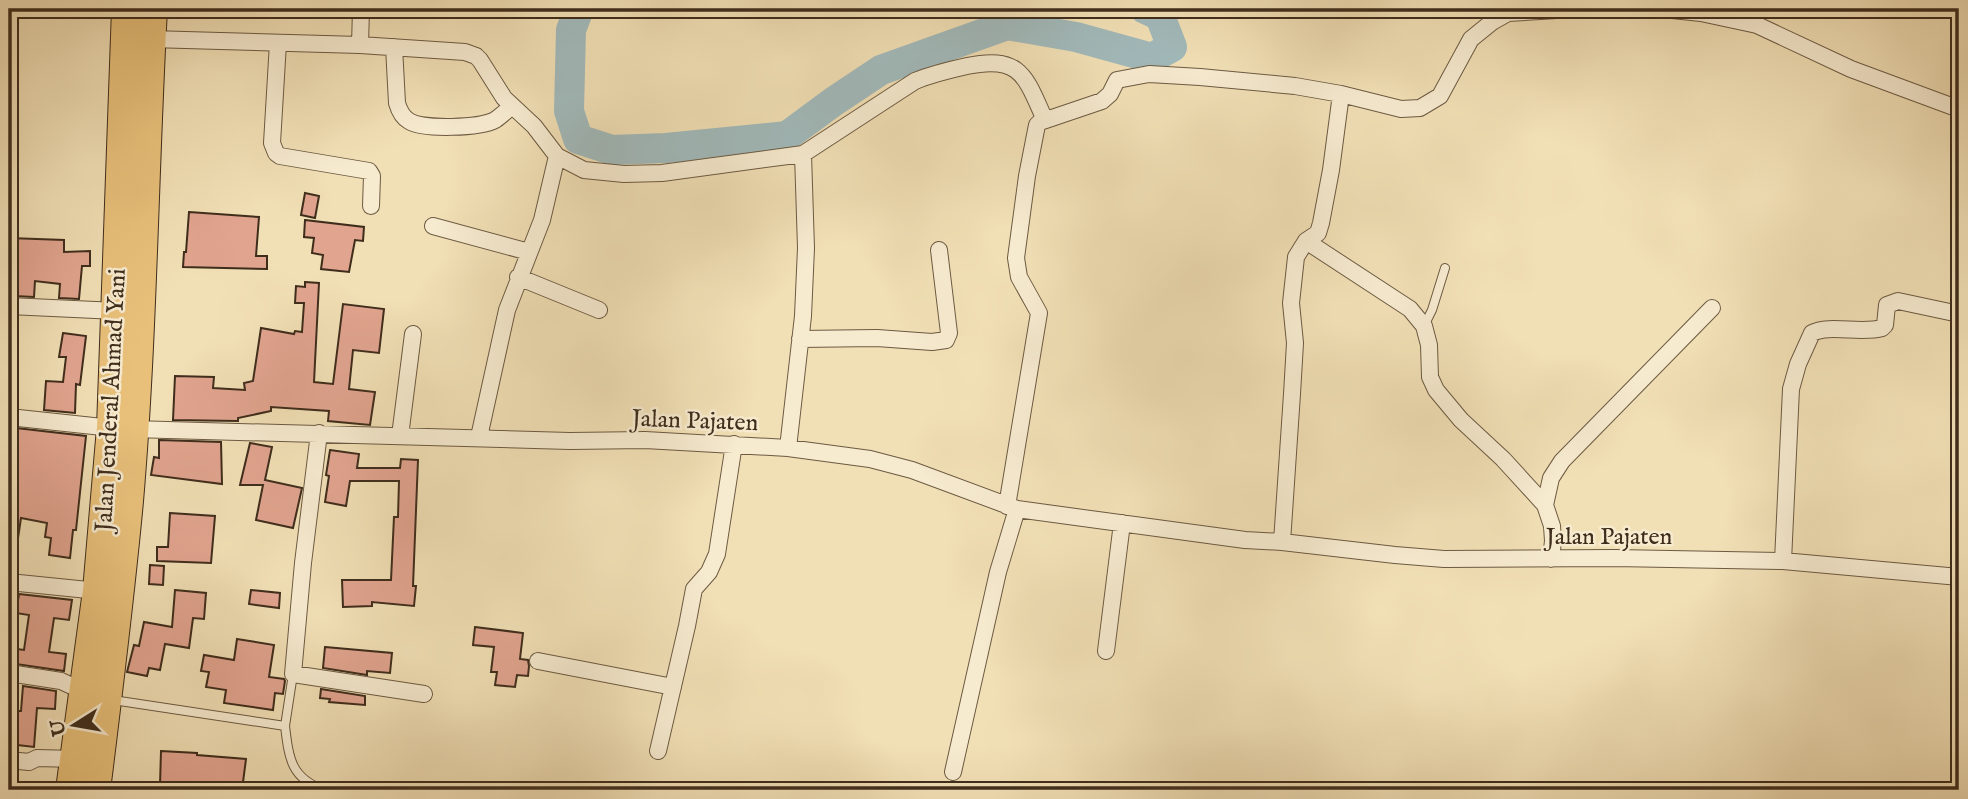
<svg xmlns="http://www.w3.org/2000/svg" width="1968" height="799" viewBox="0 0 1968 799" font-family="'IM FELL English',serif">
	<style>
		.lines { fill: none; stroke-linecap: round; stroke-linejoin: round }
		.river { stroke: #a1b9ba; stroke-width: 30 }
		.building { fill: #e1a48f; stroke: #3f2d1c; stroke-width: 2 }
		.lane-casing { stroke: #6c5a42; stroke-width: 10 }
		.street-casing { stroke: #6c5a42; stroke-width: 18 }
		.highway-casing { stroke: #3f2d1c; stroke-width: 32 }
		.lane { stroke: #f6eacf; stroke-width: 8 }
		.street { stroke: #f6eacf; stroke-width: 16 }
		.highway { stroke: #e8c07a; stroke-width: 30 }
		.labels { text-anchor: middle; stroke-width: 5; stroke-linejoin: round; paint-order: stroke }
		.street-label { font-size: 24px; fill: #3f2d1c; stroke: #f6eacf }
	</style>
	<rect width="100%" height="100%" fill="#f1dfb5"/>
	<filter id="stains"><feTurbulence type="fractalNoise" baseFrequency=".00286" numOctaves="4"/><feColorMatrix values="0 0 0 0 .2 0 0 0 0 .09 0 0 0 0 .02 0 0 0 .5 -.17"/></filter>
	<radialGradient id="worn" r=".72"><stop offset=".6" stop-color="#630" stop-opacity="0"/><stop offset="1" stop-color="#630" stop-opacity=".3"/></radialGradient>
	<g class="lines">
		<path class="river" d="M 579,9 L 571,30 L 569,111 L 578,139 L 612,150 L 666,148 L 787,136 L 833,102 L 881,70 L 1007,25 L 1076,37 L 1152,58 L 1172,47 L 1160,16 L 1145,9"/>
	</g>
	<path class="building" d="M 305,193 L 319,196 L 315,218 L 301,215 Z
		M 189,212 L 259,217 L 256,256 L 267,256 L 267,269 L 183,267 L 184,252 L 186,252 Z
		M 305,220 L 364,227 L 363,241 L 355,240 L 349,272 L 321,269 L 323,255 L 312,253 L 314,238 L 304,237 Z
		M 9,238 L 64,240 L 64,252 L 90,251 L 90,266 L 82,266 L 79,299 L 59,298 L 60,284 L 35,281 L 34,297 L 14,296 L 17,260 L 9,260 Z
		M 305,282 L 319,283 L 314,382 L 333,384 L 343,304 L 384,309 L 379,353 L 353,350 L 349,389 L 375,392 L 370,425 L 328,421 L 329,411 L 271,407 L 271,411 L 238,418 L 238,421 L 173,420 L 175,376 L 214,377 L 213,388 L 245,390 L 244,383 L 253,381 L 261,328 L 294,334 L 295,331 L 302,332 L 304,303 L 295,303 L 296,286 L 305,287 Z
		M 63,333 L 86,336 L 80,385 L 76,384 L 75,413 L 44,410 L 46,381 L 63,382 L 66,357 L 59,357 Z
		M 16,428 L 86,436 L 76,530 L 73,530 L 70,558 L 49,555 L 51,538 L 45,537 L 47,523 L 21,518 L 17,545 L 9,544 L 9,460 L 13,461 Z
		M 159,440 L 221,442 L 222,484 L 151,475 L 154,457 L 159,458 Z
		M 250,443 L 272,447 L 265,480 L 302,488 L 293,528 L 256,520 L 263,485 L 240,485 Z
		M 330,450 L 359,454 L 357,468 L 400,468 L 401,459 L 418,460 L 413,586 L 416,586 L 414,606 L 372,602 L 372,606 L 343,607 L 342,580 L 391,580 L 394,517 L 398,517 L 399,481 L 350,481 L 346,506 L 325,502 L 329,476 L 326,475 Z
		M 170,513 L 215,516 L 211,563 L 157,561 L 157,547 L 168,547 Z
		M 150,565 L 164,566 L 163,585 L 149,584 Z
		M 175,590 L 206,593 L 204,619 L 193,618 L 189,648 L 165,644 L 160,670 L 149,668 L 147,676 L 127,672 L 134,645 L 139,646 L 144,622 L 172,627 Z
		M 251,590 L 280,593 L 279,608 L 249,604 Z
		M 19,594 L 72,600 L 69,620 L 54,618 L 49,652 L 66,654 L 64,671 L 9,663 L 9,648 L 24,650 L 29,615 L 16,613 Z
		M 475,627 L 523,633 L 520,659 L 528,660 L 529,666 L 528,676 L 517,675 L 515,687 L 495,685 L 497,672 L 491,672 L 494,647 L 473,645 Z
		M 237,639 L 274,645 L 269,677 L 284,679 L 285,681 L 283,694 L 275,693 L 273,710 L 224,703 L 226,690 L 206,687 L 209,672 L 201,671 L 204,655 L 234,660 Z
		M 325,647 L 392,653 L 390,673 L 367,671 L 367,675 L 323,668 Z
		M 23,686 L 56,691 L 55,709 L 37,708 L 34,747 L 9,744 L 12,711 L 21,711 Z
		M 321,689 L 365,696 L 365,705 L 329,702 L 330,699 L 320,698 Z
		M 161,751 L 197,753 L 197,755 L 246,759 L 242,790 L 187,790 L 160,785 Z"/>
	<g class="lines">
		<g class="lane-casing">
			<path id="lane" d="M 1424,326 L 1432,310 L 1445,268
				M 113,700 L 285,726 C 289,759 291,778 324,790
				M 285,726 L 293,674"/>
		</g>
		<g class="street-casing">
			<path id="street" d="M 361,9 L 360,45 L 465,52 L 476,56 L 480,60 L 504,98 L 534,126 L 557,156 L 542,220 L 507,310 L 479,437
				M 1663,9 L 1701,13 L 1757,25 L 1851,69 L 1959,109
				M 150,39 L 360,45
				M 278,43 L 272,143 L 276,153 L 280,156 L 369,171 L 372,176 L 371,206
				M 394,47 L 397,103 C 399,110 402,117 409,121 C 423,130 480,128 495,120 C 501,116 506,111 512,106
				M 557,156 L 584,170 L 624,174 L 662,173 L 803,154 L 915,81 C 932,74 949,70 967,66 C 1021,55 1025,76 1045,120
				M 433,226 L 529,252
				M 1306,241 L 1410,309 L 1424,326 L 1429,345 L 1430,377 L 1436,390 L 1461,420 L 1503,459 L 1545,505 L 1552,526 L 1553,541 L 1551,559
				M 518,277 L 599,310
				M 9,306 L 117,311
				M 800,339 L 877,338 L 932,342 L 946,340 L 949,333 L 939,250
				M 9,417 L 112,428
				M 132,429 L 570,441 L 645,440 L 788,448 L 870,459 L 912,470 L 1017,509 L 1245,540 L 1282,542 L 1395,555 L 1444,559 L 1615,558 L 1783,561 L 1959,577
				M 319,433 L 303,563 L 293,674 L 424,694
				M 400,436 L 413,334
				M 788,448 L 803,316 L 806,248 L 803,154
				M 1545,505 L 1551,478 L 1562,461 L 1712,308
				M 1007,506 L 1039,313 L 1019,277 L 1016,258 L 1027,176 L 1037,125 L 1040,122 L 1102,101 L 1110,94 L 1117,80 L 1149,74 L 1200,77 L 1295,86 L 1341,94 L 1401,109 L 1420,108 L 1440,96 L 1471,39 L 1492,22 L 1508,13 L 1573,9
				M 1282,542 L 1292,394 L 1295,343 L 1291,303 L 1296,257 L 1306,241 L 1318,233 L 1321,223 L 1331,170 L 1341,94
				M 1783,561 L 1791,389 L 1798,364 L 1812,333 C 1829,324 1861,334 1882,328 L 1885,325 L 1887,305 L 1898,301 L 1959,314
				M 9,582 L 98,591
				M 1106,651 L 1122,523
				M 538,661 L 673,687
				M 9,673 L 61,681 L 87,693
				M 658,751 L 687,626 L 694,589 L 709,572 L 717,554 L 734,444
				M 9,760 L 29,762 L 37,758 L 75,759
				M 953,772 L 998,572 L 1017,509"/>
		</g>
		<g class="highway-casing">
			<path id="highway" d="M 71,790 L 98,591 L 112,428 L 127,9
				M 95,790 C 107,694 119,598 128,501 C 142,337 143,173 152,9"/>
		</g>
		<use href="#lane" class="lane"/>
		<use href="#street" class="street"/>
		<use href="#highway" class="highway"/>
	</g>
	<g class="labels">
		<g class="street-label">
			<text transform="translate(110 400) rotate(-87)" y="8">Jalan Jenderal Ahmad Yani</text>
			<text transform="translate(695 420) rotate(2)" y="8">Jalan Pajaten</text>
			<text x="1609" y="544">Jalan Pajaten</text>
		</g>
	</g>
	<rect width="1968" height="799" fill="none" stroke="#f1dfb5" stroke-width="35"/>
	<rect x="10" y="10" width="1947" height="778" fill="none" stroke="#3f2d1c" stroke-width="3.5"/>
	<rect x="18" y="18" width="1933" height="764" fill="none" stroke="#3f2d1c" stroke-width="2"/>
	<g transform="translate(74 725) rotate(259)" stroke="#f6eacf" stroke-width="5" paint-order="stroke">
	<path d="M0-5L12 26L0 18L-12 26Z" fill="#3f2d1c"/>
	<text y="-10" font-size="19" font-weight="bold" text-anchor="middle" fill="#3f2d1c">U</text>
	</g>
	<rect width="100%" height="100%" filter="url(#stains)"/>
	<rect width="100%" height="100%" fill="url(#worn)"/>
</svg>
